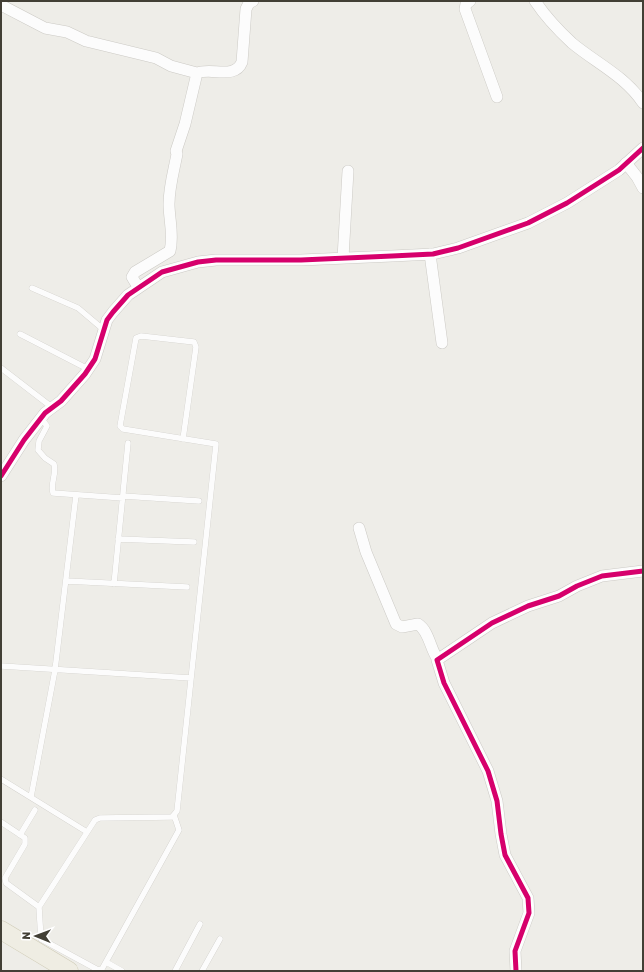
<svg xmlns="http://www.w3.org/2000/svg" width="644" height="972" viewBox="0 0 644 972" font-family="Rubik,sans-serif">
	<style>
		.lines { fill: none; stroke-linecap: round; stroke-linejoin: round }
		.service-casing { stroke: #cccac5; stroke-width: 6 }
		.minor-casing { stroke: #cccac5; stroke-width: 12 }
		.primary-casing { stroke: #cfcbb6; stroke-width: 19 }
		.service { stroke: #fcfcfc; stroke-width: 5.5 }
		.minor { stroke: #fcfcfc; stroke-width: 11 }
		.primary { stroke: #efede3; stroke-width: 18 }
		.cycleway-casing { stroke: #fff; stroke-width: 8 }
		.cycleway { stroke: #d6006c; stroke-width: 5 }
	</style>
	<rect width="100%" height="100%" fill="#eeede8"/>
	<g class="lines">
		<g class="service-casing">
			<path id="service" d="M 32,288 L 78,308 L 104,330
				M 20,334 L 88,369
				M 1,368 L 53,408
				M 41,418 L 47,426 L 39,441 L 38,450 L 45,458 L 54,464 C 57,474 50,483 53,493 L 123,498
				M 123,496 L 199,501
				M 118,539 L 194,542
				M 66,581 L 187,587
				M 114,584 L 128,443
				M 1,666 L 191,678
				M 1,779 L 87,832
				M 31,797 L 55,670 L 76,495
				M 1,822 L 25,838 L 25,844 L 5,878 L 6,883 L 39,907 L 41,939 L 98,970 L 102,969 L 179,830 L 174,815
				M 20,835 L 35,810
				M 39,907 L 95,820 L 100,818 L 172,817 L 177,811 L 216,444 L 123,429 L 120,426 L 136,338 L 141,336 L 194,342 L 196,347 L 183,439
				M 106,962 L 122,971
				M 175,971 L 200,924
				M 202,971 L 220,939"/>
		</g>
		<g class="minor-casing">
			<path id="minor" d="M 470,1 L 466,4 L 465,9 L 497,97
				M 535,1 C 545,16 559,31 572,43 C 596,63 625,76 643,103
				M 1,5 L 45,28 L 67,32 L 86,41 L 156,58 L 171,66 L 197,73
				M 626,163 L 637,177 L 643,188
				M 430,254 L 442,343
				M 343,258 L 348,171
				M 138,287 L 132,277 L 135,272 L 170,251 C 174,235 169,219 169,204 C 169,187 174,170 177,154 L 176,151 L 185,124 L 197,73 C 211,67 235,80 242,62 L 246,9 L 249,3 L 253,1
				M 1,476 L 24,440 L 45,413 L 61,401 L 85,374 L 95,359 L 107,320 L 113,312 L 128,295 L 162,272 L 198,262 L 216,260 L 301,260 L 392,256 L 433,254 L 458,248 L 528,223 L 567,203 L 619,170 L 643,148
				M 359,528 L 366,552 L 396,624 L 402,627 L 418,624 C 429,631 430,648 437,658
				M 516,971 L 515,951 L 529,913 L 528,898 L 505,855 L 501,834 L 497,801 L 488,771 L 444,683 L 437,660 L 492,623 L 528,606 L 559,596 L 577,586 L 602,576 L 643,571"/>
		</g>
		<g class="primary-casing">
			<path id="primary" d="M 1,930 L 69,971"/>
		</g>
		<use href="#service" class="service"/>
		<use href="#minor" class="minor"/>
		<use href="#primary" class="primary"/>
		<g class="cycleway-casing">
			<path id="cycleway" d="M 1,476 L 24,440 L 45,413 L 61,401 L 85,374 L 95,359 L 107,320 L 113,312 L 128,295 L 162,272 L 198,262 L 216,260 L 301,260 L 392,256 L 433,254 L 458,248 L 528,223 L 567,203 L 619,170 L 643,148
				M 516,971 L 515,951 L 529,913 L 528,898 L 505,855 L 501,834 L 497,801 L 488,771 L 444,683 L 437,660 L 492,623 L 528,606 L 559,596 L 577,586 L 602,576 L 643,571"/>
		</g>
		<use href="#cycleway" class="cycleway"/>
	</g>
	<rect width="644" height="972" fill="none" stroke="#423f35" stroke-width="4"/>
	<g transform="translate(36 936) rotate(271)" stroke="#ffffff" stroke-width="3" paint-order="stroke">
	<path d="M0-3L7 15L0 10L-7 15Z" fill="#423f35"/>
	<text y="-6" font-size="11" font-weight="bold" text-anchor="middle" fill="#423f35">N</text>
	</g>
</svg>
